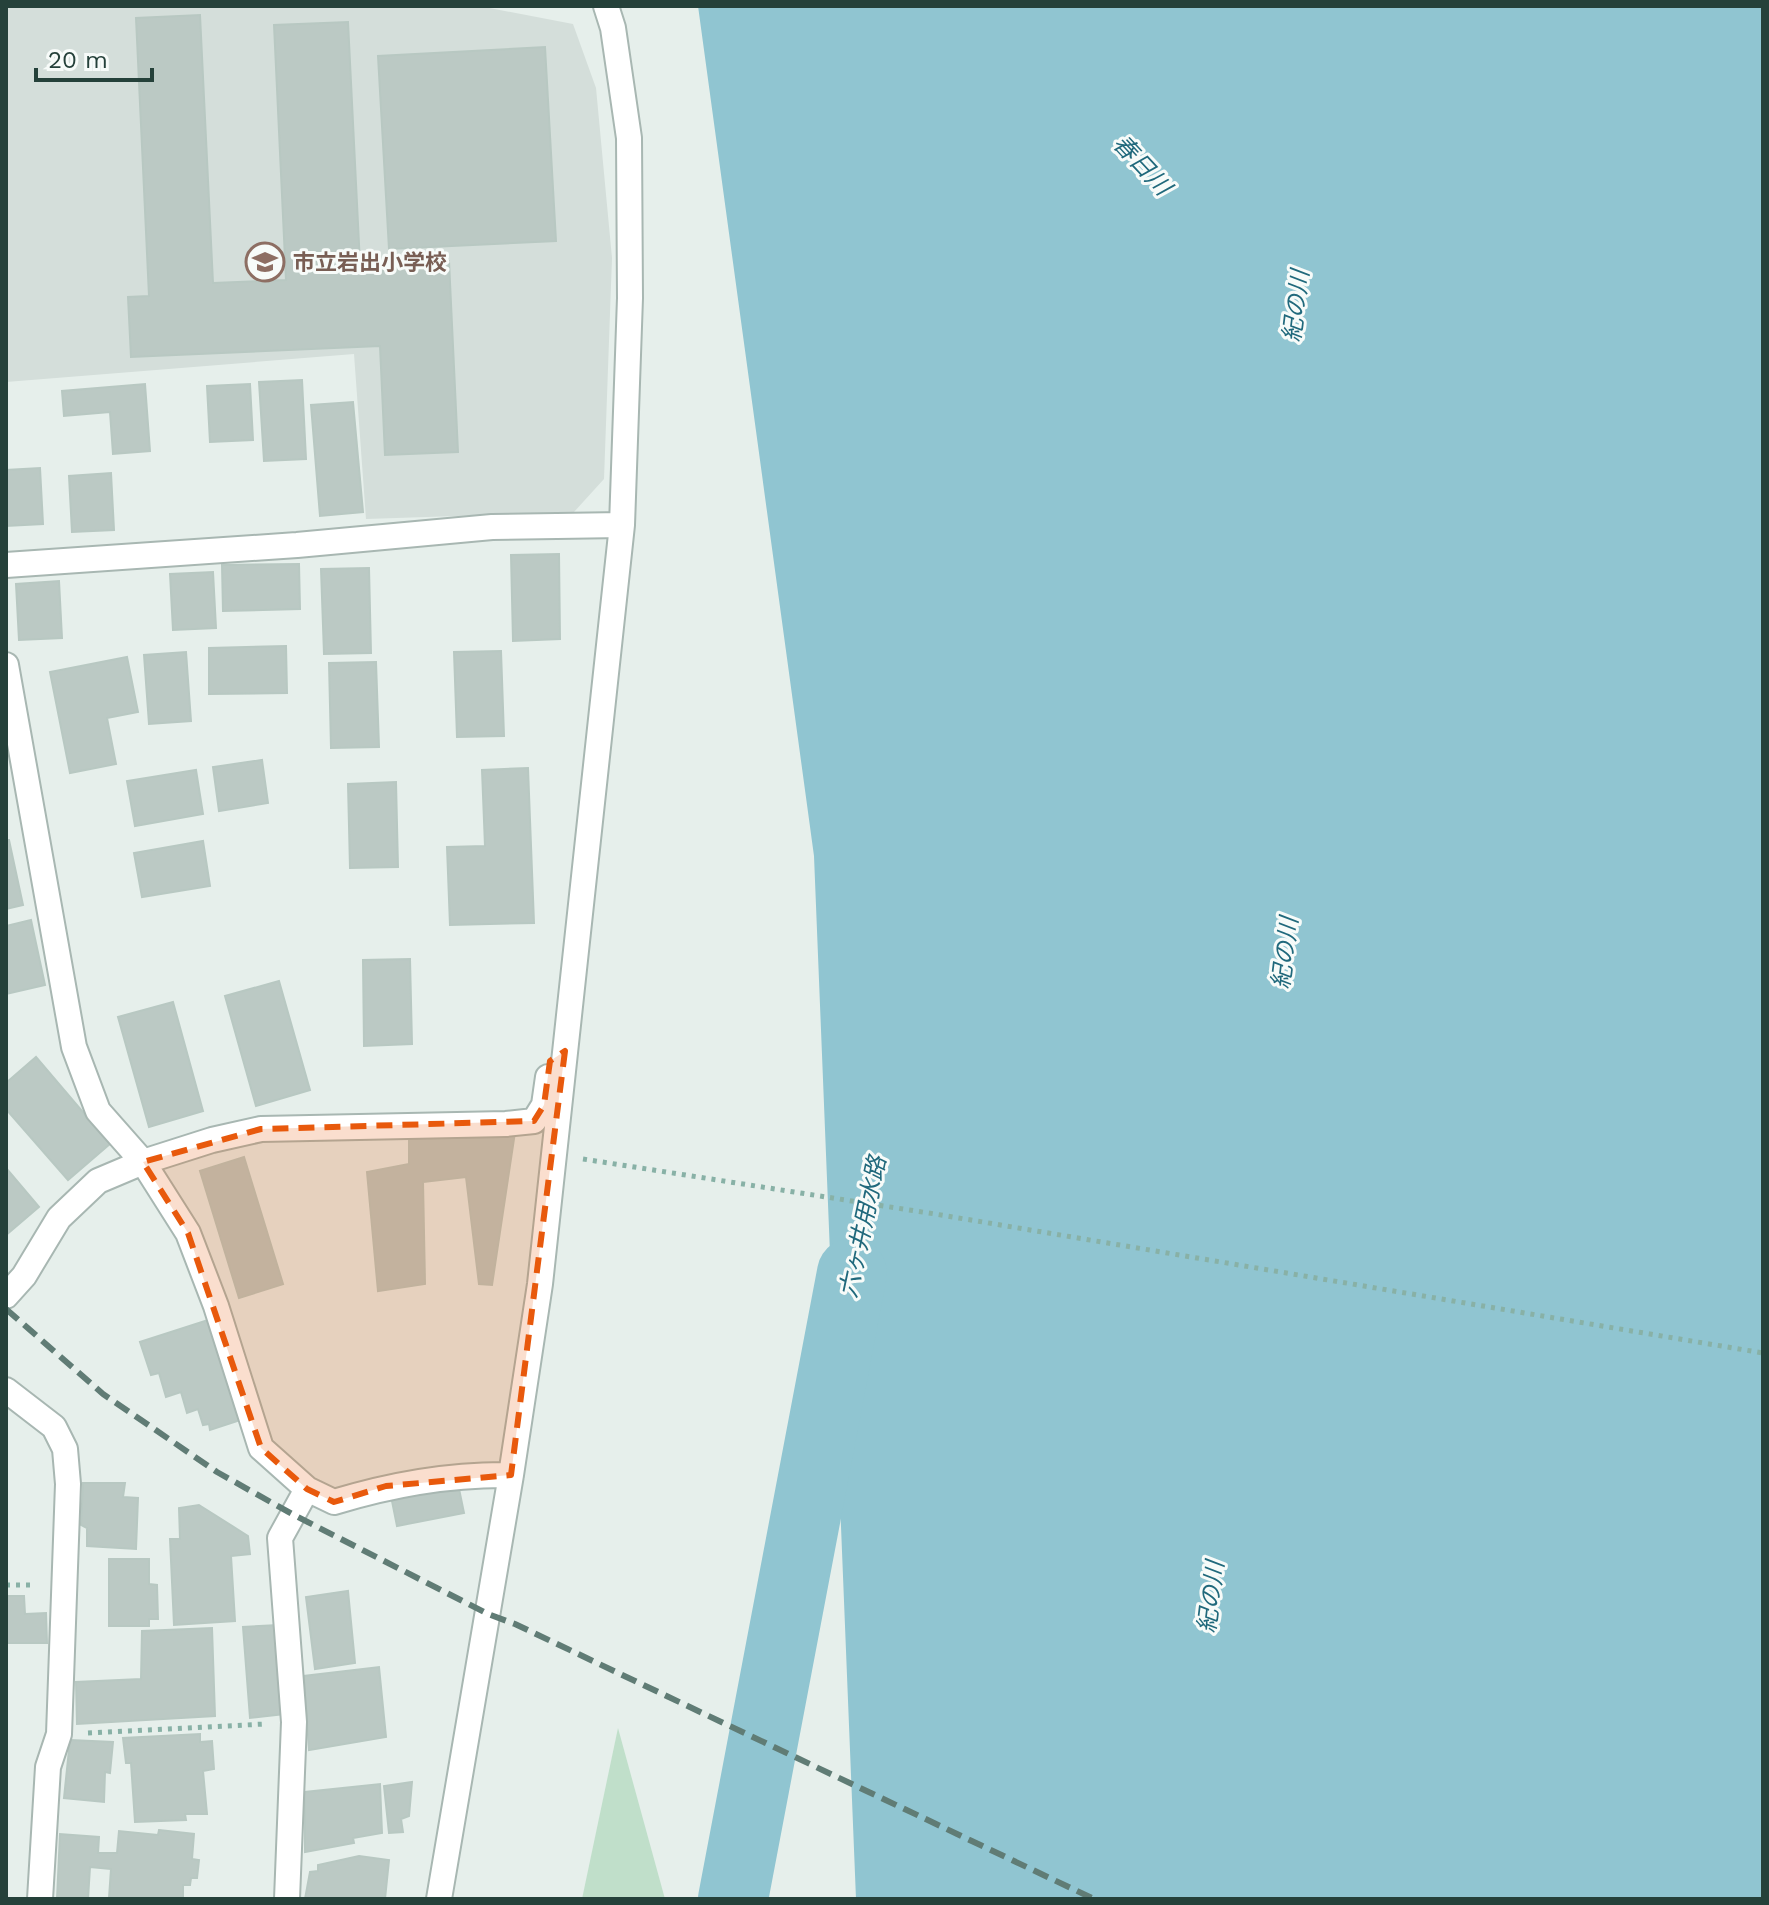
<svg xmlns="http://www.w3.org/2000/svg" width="1769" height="1905" viewBox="0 0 1769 1905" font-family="'Work Sans','Noto Sans JP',sans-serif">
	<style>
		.built { fill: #d4deda }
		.green { fill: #c0dfca }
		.water { fill: #90c5d1 }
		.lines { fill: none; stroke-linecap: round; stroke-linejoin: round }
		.river { stroke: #90c5d1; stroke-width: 70 }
		.building { fill: #bbc9c4; stroke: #b8c8c2; stroke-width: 2 }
		.street-casing { stroke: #a8b7b2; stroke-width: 28 }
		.path { stroke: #88b1a6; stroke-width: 5; stroke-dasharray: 4 6; stroke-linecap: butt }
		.street { stroke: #fff; stroke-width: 24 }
		.rail { stroke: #607c75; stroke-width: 6; stroke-dasharray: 16 8; stroke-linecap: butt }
		.marked { fill: #e8590c; fill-opacity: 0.2; stroke: #e8590c; stroke-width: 6; stroke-dasharray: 16 10; stroke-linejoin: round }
		.labels { text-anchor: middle; stroke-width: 6; stroke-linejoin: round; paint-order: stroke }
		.education-label { font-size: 22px; font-weight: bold; fill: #785e54; stroke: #f7fbf9; text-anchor: start }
		.water-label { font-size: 24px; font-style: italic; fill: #20697c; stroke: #f7fbf9 }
	</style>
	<rect width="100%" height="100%" fill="#e6efeb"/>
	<path class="built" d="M 6,6 L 479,6 L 573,24 L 596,88 L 612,258 L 604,479 L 574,512 L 366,519 L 354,354 L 6,382 Z"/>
	<path class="green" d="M 618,1728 L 665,1899 L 582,1899 Z"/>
	<path class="water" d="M 698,6 L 1763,6 L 1763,1899 L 856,1899 L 814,856 Z"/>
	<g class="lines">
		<path class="river" d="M 733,1899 L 852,1273"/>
	</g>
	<path class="building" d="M 200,15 L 213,283 L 286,280 L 274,25 L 348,22 L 360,264 L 449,261 L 458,452 L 385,455 L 380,346 L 131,357 L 128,297 L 149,296 L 136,18 Z
		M 545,47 L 556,241 L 389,249 L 378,56 Z
		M 302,380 L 306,459 L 264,461 L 259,382 Z
		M 145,384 L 150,451 L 113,454 L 110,412 L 64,416 L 62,391 Z
		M 250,384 L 253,440 L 210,442 L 207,386 Z
		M 353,402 L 363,512 L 320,516 L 311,405 Z
		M 40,468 L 43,524 L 6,526 L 6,470 Z
		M 111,473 L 114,530 L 72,532 L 69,476 Z
		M 559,554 L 560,639 L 513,641 L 511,555 Z
		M 299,564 L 300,609 L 223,611 L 222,565 Z
		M 369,568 L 371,653 L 324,654 L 321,569 Z
		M 213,572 L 216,628 L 173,630 L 170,574 Z
		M 59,581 L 62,638 L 19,640 L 16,584 Z
		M 286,646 L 287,693 L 209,694 L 209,648 Z
		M 501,651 L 504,736 L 457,737 L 454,652 Z
		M 186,652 L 191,721 L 149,724 L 144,655 Z
		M 127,657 L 138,712 L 107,718 L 116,764 L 70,773 L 50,672 Z
		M 376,662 L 379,747 L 331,748 L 329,663 Z
		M 262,760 L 268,803 L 219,811 L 213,767 Z
		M 528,768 L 534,923 L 450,925 L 447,847 L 485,846 L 482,770 Z
		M 196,770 L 203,814 L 135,826 L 127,781 Z
		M 396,782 L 398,867 L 350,868 L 348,784 Z
		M 6,840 L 9,840 L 23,905 L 6,909 Z
		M 203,841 L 210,886 L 142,897 L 134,853 Z
		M 31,920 L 45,985 L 6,994 L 6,926 Z
		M 410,959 L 412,1044 L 364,1046 L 363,960 Z
		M 279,981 L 310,1090 L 256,1106 L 225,996 Z
		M 173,1002 L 203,1111 L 149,1127 L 118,1017 Z
		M 36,1057 L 110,1144 L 68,1180 L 6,1109 L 6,1083 Z
		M 515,1132 L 492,1285 L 479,1284 L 466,1177 L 423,1182 L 425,1284 L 378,1291 L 367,1172 L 409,1164 L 409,1135 Z
		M 244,1157 L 283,1284 L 239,1298 L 200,1171 Z
		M 6,1168 L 39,1207 L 6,1235 Z
		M 208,1320 L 240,1420 L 210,1430 L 209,1424 L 203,1425 L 198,1409 L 187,1413 L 181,1392 L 166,1397 L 159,1373 L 151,1375 L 140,1342 Z
		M 83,1483 L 125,1483 L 123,1497 L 138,1498 L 136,1549 L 87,1546 L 87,1528 L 81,1525 Z
		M 458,1484 L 464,1513 L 397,1526 L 391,1496 Z
		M 199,1505 L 248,1536 L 250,1554 L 231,1556 L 235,1621 L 174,1625 L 170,1539 L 180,1539 L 179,1508 Z
		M 109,1559 L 149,1559 L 149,1584 L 157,1585 L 158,1619 L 149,1619 L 149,1626 L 109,1626 Z
		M 348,1591 L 355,1663 L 315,1669 L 306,1597 Z
		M 6,1596 L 24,1596 L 25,1614 L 46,1613 L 47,1643 L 6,1643 Z
		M 278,1625 L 284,1714 L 250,1718 L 243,1627 Z
		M 212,1628 L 215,1716 L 77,1724 L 76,1682 L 141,1679 L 142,1631 Z
		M 379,1667 L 386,1737 L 309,1750 L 304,1676 Z
		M 200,1734 L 200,1742 L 212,1741 L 214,1769 L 203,1771 L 207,1814 L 185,1814 L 186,1820 L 135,1822 L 131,1763 L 126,1763 L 123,1738 Z
		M 70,1740 L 113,1742 L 110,1773 L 105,1772 L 104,1802 L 64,1798 Z
		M 412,1782 L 409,1816 L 401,1819 L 403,1832 L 389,1833 L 384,1786 Z
		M 380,1784 L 382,1833 L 353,1838 L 354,1843 L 305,1852 L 305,1792 Z
		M 159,1830 L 194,1834 L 192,1859 L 199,1860 L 197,1878 L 191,1878 L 190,1885 L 183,1885 L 183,1899 L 109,1898 L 111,1869 L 90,1867 L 88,1899 L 57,1899 L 60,1834 L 99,1837 L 98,1853 L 117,1853 L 119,1831 L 158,1835 Z
		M 359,1856 L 389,1860 L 385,1899 L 305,1899 L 310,1872 L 318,1871 L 318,1865 Z"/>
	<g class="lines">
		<g class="street-casing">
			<path id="street" d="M 6,565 L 297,545 L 492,527 L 622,525
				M 6,665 L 74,1047 L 98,1111 L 143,1162 L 188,1233 L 216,1306 L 261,1448 L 307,1489 L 334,1502 C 393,1484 450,1474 511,1475
				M 6,1296 L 24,1276 L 59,1218 L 98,1181 L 143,1162 L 212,1140 L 261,1129 L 506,1124 L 534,1121 L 544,1105 L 548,1077
				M 6,1390 L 54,1427 L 65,1449 L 68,1484 L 59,1734 L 48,1767 L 40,1899
				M 287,1899 L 294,1722 L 280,1538 L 307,1489
				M 439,1899 L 511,1475 L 540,1284 L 622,525 L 630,298 L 629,138 L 613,28 L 606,6"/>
		</g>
		<path class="path" d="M 583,1159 L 935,1214 L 1763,1353
			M 6,1585 L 35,1585
			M 88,1733 L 265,1724"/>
		<use href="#street" class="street"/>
		<path class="rail" d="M 6,1309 L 103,1394 L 217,1472 L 292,1514 L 488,1614 L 515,1624 L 1094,1899"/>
	</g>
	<path class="marked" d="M 565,1051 L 511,1475 L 386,1486 L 334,1502 L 307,1489 L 261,1448 L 188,1233 L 143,1162 L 261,1129 L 534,1121 L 544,1105 L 550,1061 Z"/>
	<defs>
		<g id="school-ring" transform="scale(2)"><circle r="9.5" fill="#f7fbf9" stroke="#8d6e63" stroke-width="1.5"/><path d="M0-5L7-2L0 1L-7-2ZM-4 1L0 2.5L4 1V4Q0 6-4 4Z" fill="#8d6e63"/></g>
	</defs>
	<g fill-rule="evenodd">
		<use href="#school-ring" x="265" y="262"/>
	</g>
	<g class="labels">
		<g class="education-label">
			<text x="293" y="270">市立岩出小学校</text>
		</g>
		<g class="water-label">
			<text transform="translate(1142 165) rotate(47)" y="8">春日川</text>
			<text transform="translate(1296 306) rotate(-83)" y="8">紀の川</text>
			<text transform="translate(1285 953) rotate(-83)" y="8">紀の川</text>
			<text transform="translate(863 1227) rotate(-78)" y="8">六ヶ井用水路</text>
			<text transform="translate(1211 1597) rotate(-83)" y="8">紀の川</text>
		</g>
	</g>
	<rect width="1769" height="1905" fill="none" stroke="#25413a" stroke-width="16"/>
	<path d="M36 68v12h116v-12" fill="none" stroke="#25413a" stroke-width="4"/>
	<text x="48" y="68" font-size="24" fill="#25413a" stroke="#f7fbf9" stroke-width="6" paint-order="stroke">20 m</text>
</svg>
